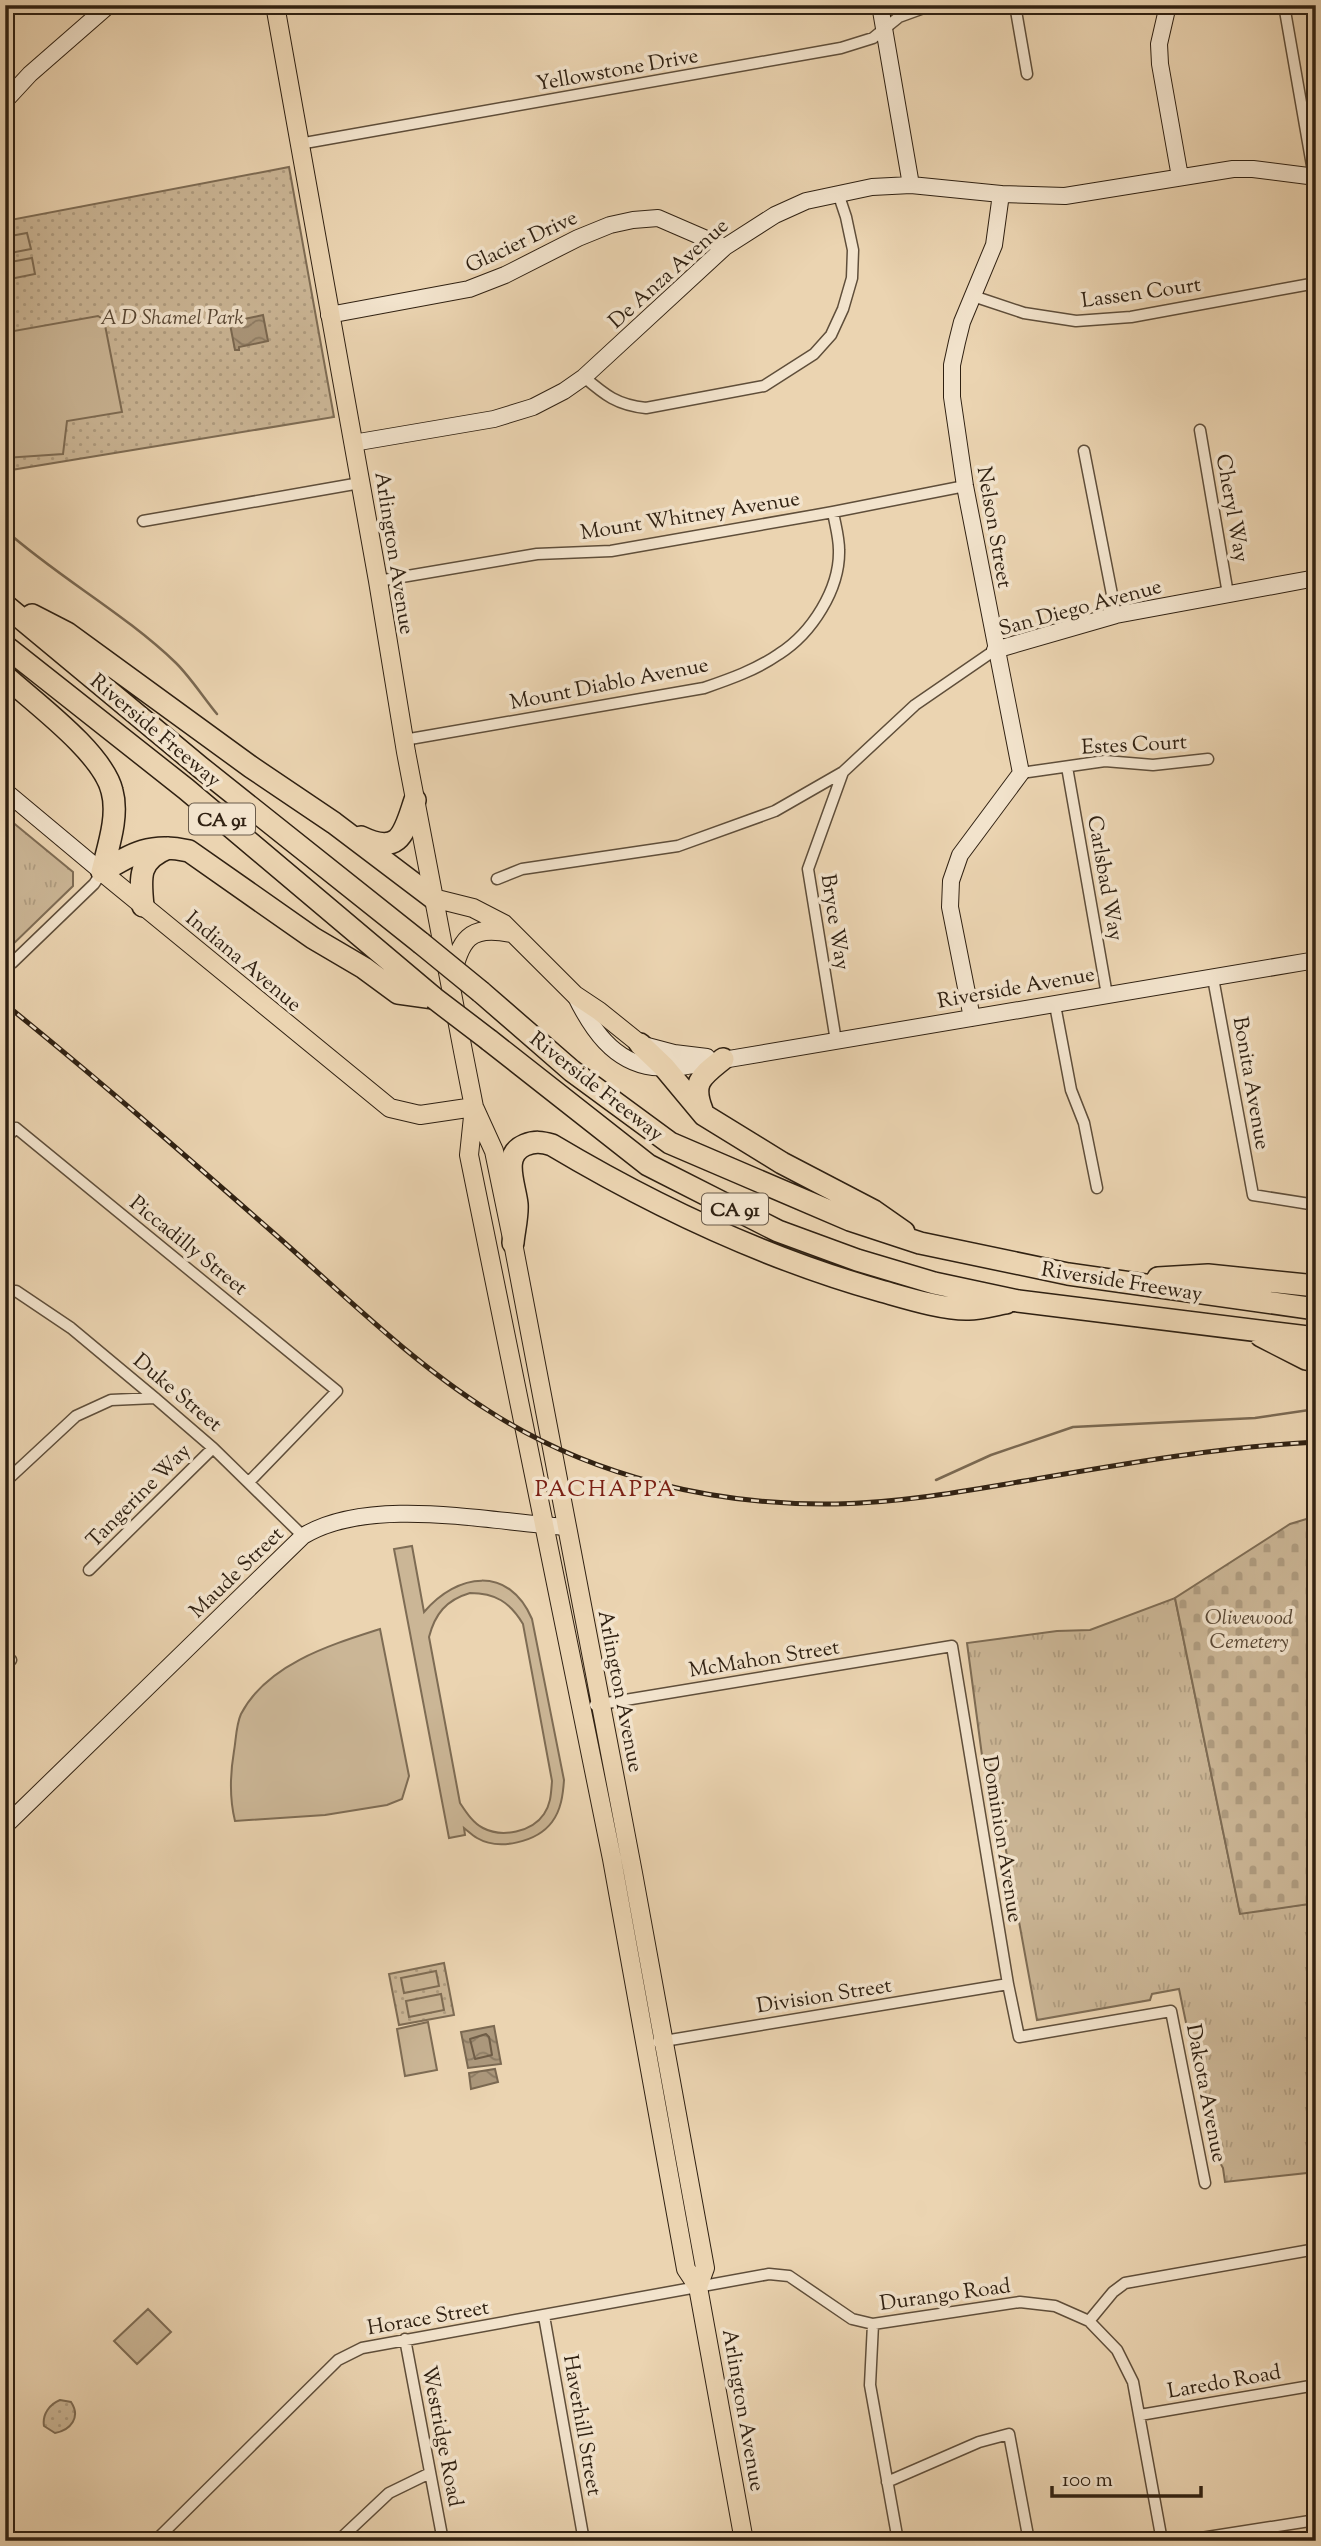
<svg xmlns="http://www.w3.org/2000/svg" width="1321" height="2546" viewBox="0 0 1321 2546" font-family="'Sorts Mill Goudy',serif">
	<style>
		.grass { fill: url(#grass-tufts); stroke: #7e6c54; stroke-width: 2 }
		.cemetery { fill: url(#cemetery-stones); stroke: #7e6c54; stroke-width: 2 }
		.park { fill: url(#park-dots); stroke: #7e6c54; stroke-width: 2 }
		.pitch { fill: #cbb696; stroke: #7e6c54; stroke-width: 2; fill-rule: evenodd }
		.water { fill: url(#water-waves); stroke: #7a6851; stroke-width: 2 }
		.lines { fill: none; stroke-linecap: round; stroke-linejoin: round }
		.shore { stroke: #6e5c46; stroke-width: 2 }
		.stream { stroke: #7a6851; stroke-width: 2.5 }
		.street-casing { stroke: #5f4e3a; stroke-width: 13 }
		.secondary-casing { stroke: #302112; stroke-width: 18 }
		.primary-casing { stroke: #302112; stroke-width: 20 }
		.highway-casing { stroke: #302112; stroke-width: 24 }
		.street { stroke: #f2e3cc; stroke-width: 10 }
		.secondary { stroke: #f2e3cc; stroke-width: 16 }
		.primary { stroke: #ebd4b1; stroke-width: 18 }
		.highway { stroke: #ebd4b1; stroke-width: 21 }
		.rail-casing { stroke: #302112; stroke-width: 5 }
		.rail { stroke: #f2e3cc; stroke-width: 2.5; stroke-dasharray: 8; stroke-linecap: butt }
		.highway-bridge-casing { stroke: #302112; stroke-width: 24; stroke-linecap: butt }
		.highway-bridge { stroke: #ebd4b1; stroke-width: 21 }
		.labels { text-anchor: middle; stroke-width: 7; stroke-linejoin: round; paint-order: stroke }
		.shield { fill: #f2e3cc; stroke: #6a5b4a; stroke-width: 2 }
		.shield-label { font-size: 19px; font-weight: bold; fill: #302112 }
		.street-label { font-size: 21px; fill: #302112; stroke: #f2e3cc }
		.park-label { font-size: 21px; font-style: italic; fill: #574633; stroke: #f2e3cc }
		.neighbourhood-label { font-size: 23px; letter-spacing: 2px; fill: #7a1f14; stroke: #f2e3cc }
	</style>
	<defs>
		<pattern id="grass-tufts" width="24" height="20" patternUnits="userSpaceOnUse" patternTransform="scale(1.75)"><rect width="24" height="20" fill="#cbb696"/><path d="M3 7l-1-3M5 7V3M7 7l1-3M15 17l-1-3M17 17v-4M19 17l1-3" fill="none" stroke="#af9c80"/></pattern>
		<pattern id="cemetery-stones" width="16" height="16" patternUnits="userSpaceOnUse" patternTransform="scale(1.75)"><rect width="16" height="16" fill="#cbb696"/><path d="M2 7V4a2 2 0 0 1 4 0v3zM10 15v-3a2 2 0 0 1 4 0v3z" fill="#af9c80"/></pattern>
		<pattern id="park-dots" width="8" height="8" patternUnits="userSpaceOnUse" patternTransform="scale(1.75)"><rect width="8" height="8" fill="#cbb696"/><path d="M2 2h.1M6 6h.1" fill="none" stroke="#af9c80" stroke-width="1.8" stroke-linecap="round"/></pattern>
		<pattern id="water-waves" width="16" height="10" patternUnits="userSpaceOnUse" patternTransform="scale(1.75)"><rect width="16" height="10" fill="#ab977b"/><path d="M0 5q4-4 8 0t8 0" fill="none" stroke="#8c7b63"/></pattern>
	</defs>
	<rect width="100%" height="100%" fill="#ebd4b1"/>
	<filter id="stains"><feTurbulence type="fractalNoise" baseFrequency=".00286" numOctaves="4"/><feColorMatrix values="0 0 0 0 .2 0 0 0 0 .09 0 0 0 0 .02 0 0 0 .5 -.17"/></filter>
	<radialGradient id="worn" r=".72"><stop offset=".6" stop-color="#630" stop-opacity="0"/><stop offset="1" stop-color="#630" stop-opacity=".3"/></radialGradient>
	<path class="grass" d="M 5,816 L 73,872 L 73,886 L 5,952 L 5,936 L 10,931 L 6,925 L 13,919 L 5,912 Z
		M 1175,1598 L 1240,1913 L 1316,1903 L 1316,2172 L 1225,2182 L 1223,2168 L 1212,2148 L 1179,1989 L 1152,1994 L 1150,2000 L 1037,2020 L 990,1763 L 983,1763 L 967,1643 L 1057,1631 L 1090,1630 Z"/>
	<path class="cemetery" d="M 1316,1516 L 1316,1903 L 1240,1914 L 1175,1598 L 1290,1524 Z"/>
	<path class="park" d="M 289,167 L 334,417 L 5,471 L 5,221 Z
		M 444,1963 L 454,2015 L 399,2025 L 389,1974 Z
		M 60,2400 L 71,2402 C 81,2417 71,2430 55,2433 L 44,2426 C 42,2414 50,2404 60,2400 Z"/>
	<path class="pitch" d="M 27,233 L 31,249 L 5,254 L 5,237 Z
		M 32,258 L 35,274 L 5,280 L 5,263 Z
		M 98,316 L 104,320 L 122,412 L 67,421 L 63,454 L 5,458 L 5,364 L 8,363 L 8,332 Z
		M 412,1546 L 424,1612 C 457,1573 509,1565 532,1619 L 564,1780 C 563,1795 561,1810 552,1822 C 537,1842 499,1851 477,1838 C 472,1835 468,1831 464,1828 L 465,1835 L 449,1838 L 394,1549 ZM 470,1593 C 495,1593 510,1602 523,1624 L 552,1781 C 551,1793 551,1804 544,1814 C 532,1832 502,1838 483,1828 C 473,1823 466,1812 460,1803 L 429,1637 C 435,1614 446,1600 470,1593 Z
		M 380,1629 L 409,1776 L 402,1799 L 387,1805 L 325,1815 L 235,1821 C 229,1797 230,1775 234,1751 C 236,1740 236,1725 241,1714 C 267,1664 330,1645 380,1629 Z
		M 436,1971 L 439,1986 L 404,1993 L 401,1978 Z
		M 441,1994 L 444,2010 L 409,2017 L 406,2001 Z
		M 428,2022 L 437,2070 L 405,2076 L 397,2029 Z
		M 148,2309 L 171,2332 L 137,2364 L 114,2341 Z"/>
	<path class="water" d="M 263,315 L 268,341 L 239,347 L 239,350 L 235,350 L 229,319 L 234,318 L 235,321 Z
		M 494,2026 L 501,2064 L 468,2068 L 461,2032 Z
		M 495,2069 L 498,2082 L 471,2089 L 469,2073 Z"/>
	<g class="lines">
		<path class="shore" d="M 486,2034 L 489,2037 L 492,2055 L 475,2059 L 470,2039 Z"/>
		<path class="stream" d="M 5,530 C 59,578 124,613 176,663 C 191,678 203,697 217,714
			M 936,1480 L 991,1455 L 1073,1427 L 1255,1418 L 1316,1409"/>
		<g class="street-casing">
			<path id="street" d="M 1015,5 L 1027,74
				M 1284,5 L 1314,177
				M 299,144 L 841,48 L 873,38 L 899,17 L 932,5
				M 973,296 L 1024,313 L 1076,321 L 1131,317 L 1316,283
				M 584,377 C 605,395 617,405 646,408 L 764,386 L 814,354 L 831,335 L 843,309 L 852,278 L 853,250 L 846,217 L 838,193
				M 1200,430 L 1228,594
				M 1084,451 L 1116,615
				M 143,521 L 360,483
				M 378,581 L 537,554 L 611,551 L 833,512 L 965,486
				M 404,740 L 704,688 C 730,679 756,670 779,654 C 812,633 840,589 839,550 C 839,537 835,524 833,512
				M 1067,767 L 1107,995
				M 1021,773 L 1105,761 L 1153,765 L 1208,759
				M 497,879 L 522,869 L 678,846 L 775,811 L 843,772 L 915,705 L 995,650
				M 12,963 L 94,884 L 102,872
				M 1213,978 L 1253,1195 L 1316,1205
				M 1055,1005 L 1071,1090 L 1084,1123 L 1097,1188
				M 836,1041 L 808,869 L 843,772
				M 5,1139 L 16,1128 L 337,1391 L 249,1482
				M 16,1291 L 71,1328 L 155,1398 L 213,1448 L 303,1536
				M 5,1482 L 76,1416 L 111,1400 L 155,1398
				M 89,1570 L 213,1448
				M 5,1655 L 11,1660
				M 595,1705 L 952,1646 L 1008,1984 L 1019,2037 L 1171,2011 L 1205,2183
				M 658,2042 L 1008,1984
				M 544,2316 L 584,2541
				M 1089,2321 L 1117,2350 L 1133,2382 L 1162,2541
				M 873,2324 L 870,2385 L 898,2541
				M 405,2339 L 443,2541
				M 1140,2415 L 1316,2385
				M 887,2482 L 979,2442 L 1009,2434 L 1029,2541
				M 155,2541 L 338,2360 L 362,2348 L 769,2274 L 789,2276 L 852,2319 L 873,2324 L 1020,2302 L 1055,2306 L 1089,2321 L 1113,2292 L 1125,2283 L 1316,2249
				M 338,2541 L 389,2493 L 430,2473
				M 1182,2541 L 1316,2520"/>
		</g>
		<g class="secondary-casing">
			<path id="secondary" d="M 880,5 L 911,185
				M 1168,5 L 1159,44 L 1160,64 L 1180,177
				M 5,101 L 30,74 L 109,5
				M 329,315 L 469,289 L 505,275 L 578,238 L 610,225 L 633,220 L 658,218 L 725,247
				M 353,443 L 494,419 L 533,407 L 564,391 L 584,377 L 725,247 L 775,215 L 806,201 L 872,187 L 911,185 L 1001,194 L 1065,196 L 1233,169 L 1253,169 L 1316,177
				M 995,650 L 1116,615 L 1316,578
				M 5,791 L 102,872
				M 575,995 C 591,1028 613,1062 653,1067 C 662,1068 672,1067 681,1067 L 1316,960
				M 972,1018 L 950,907 L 951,881 L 960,855 L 1021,773 L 965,486 L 952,397 L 952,365 L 957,342 L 962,322 L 994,245 L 1001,194
				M 640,1044 L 674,1053 L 707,1057
				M 5,1826 L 303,1536 C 371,1495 489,1522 567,1527"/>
		</g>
		<g class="primary-casing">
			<path id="primary" d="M 275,5 L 378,581 L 406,752 L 463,1051 L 474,1107 L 494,1151 L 513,1243 L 633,1873 L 705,2268 L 698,2287
				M 102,872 L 390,1108 L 420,1115 L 474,1107
				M 433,898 L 473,908 L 504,924 L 575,995 L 599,1011 L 640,1044
				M 451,978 C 461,940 468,924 511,933
				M 474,1107 L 469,1155 L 612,1859 L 686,2269 L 698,2287 L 744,2541"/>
		</g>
		<g class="highway-casing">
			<path id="highway" d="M 5,605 L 200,767 L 421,943
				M 32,615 L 67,633 L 251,767 L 334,823 L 433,898
				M 5,646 L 186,789 L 434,998
				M 5,676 C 35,703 103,753 112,791 C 119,816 108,847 102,872
				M 361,837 C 401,856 404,832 415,800
				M 102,872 C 133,853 151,842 189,851 L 313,938 L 364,968 L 398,993 L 434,998
				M 143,906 C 140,877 138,860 168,848
				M 481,992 L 572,1071 L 670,1143 L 850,1220 L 920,1243 L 1068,1274 L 1316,1309
				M 489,1040 L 648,1165 L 778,1231 L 857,1260 L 934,1283 L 1018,1301 L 1316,1338
				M 640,1044 L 664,1067 L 704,1115 L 782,1163 L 874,1211 L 904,1232
				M 702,1110 C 691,1082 702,1076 723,1059
				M 513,1243 C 514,1231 518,1216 517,1204 C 515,1185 501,1155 525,1145 C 535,1141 542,1142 552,1145 C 656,1207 764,1258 881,1291 C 906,1298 944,1310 969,1309 C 981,1309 994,1305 1006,1303
				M 1158,1278 L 1208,1275 L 1316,1286
				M 1261,1336 L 1306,1359 L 1316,1361"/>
		</g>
		<use href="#street" class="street"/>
		<use href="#secondary" class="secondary"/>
		<use href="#primary" class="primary"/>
		<use href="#highway" class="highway"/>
		<g class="rail-casing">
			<path id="rail" d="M 5,1004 C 98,1079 187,1157 277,1236 C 344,1295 413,1363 489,1411 C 591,1477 716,1506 836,1504 C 903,1503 970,1490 1036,1479 C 1129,1463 1221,1447 1316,1442"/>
		</g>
		<use href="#rail" class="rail"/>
		<g class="highway-bridge-casing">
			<path id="highway-bridge" d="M 421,943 L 481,992
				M 434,998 L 489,1040"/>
		</g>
		<use href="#highway-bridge" class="highway-bridge"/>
	</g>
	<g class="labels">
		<g class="shield">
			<rect x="189" y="803.5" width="66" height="31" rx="5"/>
			<rect x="702" y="1193.5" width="66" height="31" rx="5"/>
		</g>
		<g class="shield-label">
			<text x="222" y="826">CA 91</text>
			<text x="735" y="1216">CA 91</text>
		</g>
		<g class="street-label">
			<text transform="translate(617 69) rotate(-10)" y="7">Yellowstone Drive</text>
			<text transform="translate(521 241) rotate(-25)" y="7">Glacier Drive</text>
			<text transform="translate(668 273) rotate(-42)" y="7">De Anza Avenue</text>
			<text transform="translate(1141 292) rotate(-8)" y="7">Lassen Court</text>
			<text transform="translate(1233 508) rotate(80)" y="7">Cheryl Way</text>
			<text transform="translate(690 515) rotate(-9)" y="7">Mount Whitney Avenue</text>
			<text transform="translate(995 527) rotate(80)" y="7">Nelson Street</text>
			<text transform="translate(395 553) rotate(81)" y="7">Arlington Avenue</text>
			<text transform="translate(1080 607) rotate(-15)" y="7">San Diego Avenue</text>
			<text transform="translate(609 683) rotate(-11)" y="7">Mount Diablo Avenue</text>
			<text transform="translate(156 730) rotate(40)" y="7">Riverside Freeway</text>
			<text transform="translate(1134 744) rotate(-3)" y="7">Estes Court</text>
			<text transform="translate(1106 878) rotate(80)" y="7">Carlsbad Way</text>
			<text transform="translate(836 922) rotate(81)" y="7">Bryce Way</text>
			<text transform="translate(244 961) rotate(40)" y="7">Indiana Avenue</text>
			<text transform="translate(1016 987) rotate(-10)" y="7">Riverside Avenue</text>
			<text transform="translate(1252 1083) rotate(80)" y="7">Bonita Avenue</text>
			<text transform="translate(597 1086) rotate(38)" y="7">Riverside Freeway</text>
			<text transform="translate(189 1245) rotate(39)" y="7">Piccadilly Street</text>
			<text transform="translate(1122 1281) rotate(9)" y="7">Riverside Freeway</text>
			<text transform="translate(178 1392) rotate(40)" y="7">Duke Street</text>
			<text transform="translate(138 1495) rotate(-45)" y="7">Tangerine Way</text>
			<text transform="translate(236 1572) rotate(-44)" y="7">Maude Street</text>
			<text transform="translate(764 1658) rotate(-9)" y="7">McMahon Street</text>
			<text transform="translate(621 1691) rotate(79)" y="7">Arlington Avenue</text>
			<text transform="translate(1003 1839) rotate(81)" y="7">Dominion Avenue</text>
			<text transform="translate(824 1995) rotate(-9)" y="7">Division Street</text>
			<text transform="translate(1207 2093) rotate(79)" y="7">Dakota Avenue</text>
			<text transform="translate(945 2294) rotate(-8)" y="7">Durango Road</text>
			<text transform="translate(428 2317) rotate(-10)" y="7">Horace Street</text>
			<text transform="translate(1224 2381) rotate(-10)" y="7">Laredo Road</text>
			<text transform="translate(744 2410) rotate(80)" y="7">Arlington Avenue</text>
			<text transform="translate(583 2425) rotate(80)" y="7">Haverhill Street</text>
			<text transform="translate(443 2436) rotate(79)" y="7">Westridge Road</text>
		</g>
		<g class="park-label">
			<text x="172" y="324">A D Shamel Park</text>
			<text x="1249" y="1624">Olivewood<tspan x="1249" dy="24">Cemetery</tspan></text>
		</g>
		<g class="neighbourhood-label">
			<text x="606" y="1496">PACHAPPA</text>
		</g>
	</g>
	<rect width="1321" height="2546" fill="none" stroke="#ebd4b1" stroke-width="28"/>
	<rect x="7" y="7" width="1307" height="2532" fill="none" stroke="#302112" stroke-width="3.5"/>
	<rect x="14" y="14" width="1293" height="2518" fill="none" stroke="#302112" stroke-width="2"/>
	<path d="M1052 2486v10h149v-10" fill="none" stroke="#302112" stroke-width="3.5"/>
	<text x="1062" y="2486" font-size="21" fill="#302112" stroke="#f2e3cc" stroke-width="5" paint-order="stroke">100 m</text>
	<rect width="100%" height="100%" filter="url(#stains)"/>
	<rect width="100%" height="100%" fill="url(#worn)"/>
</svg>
